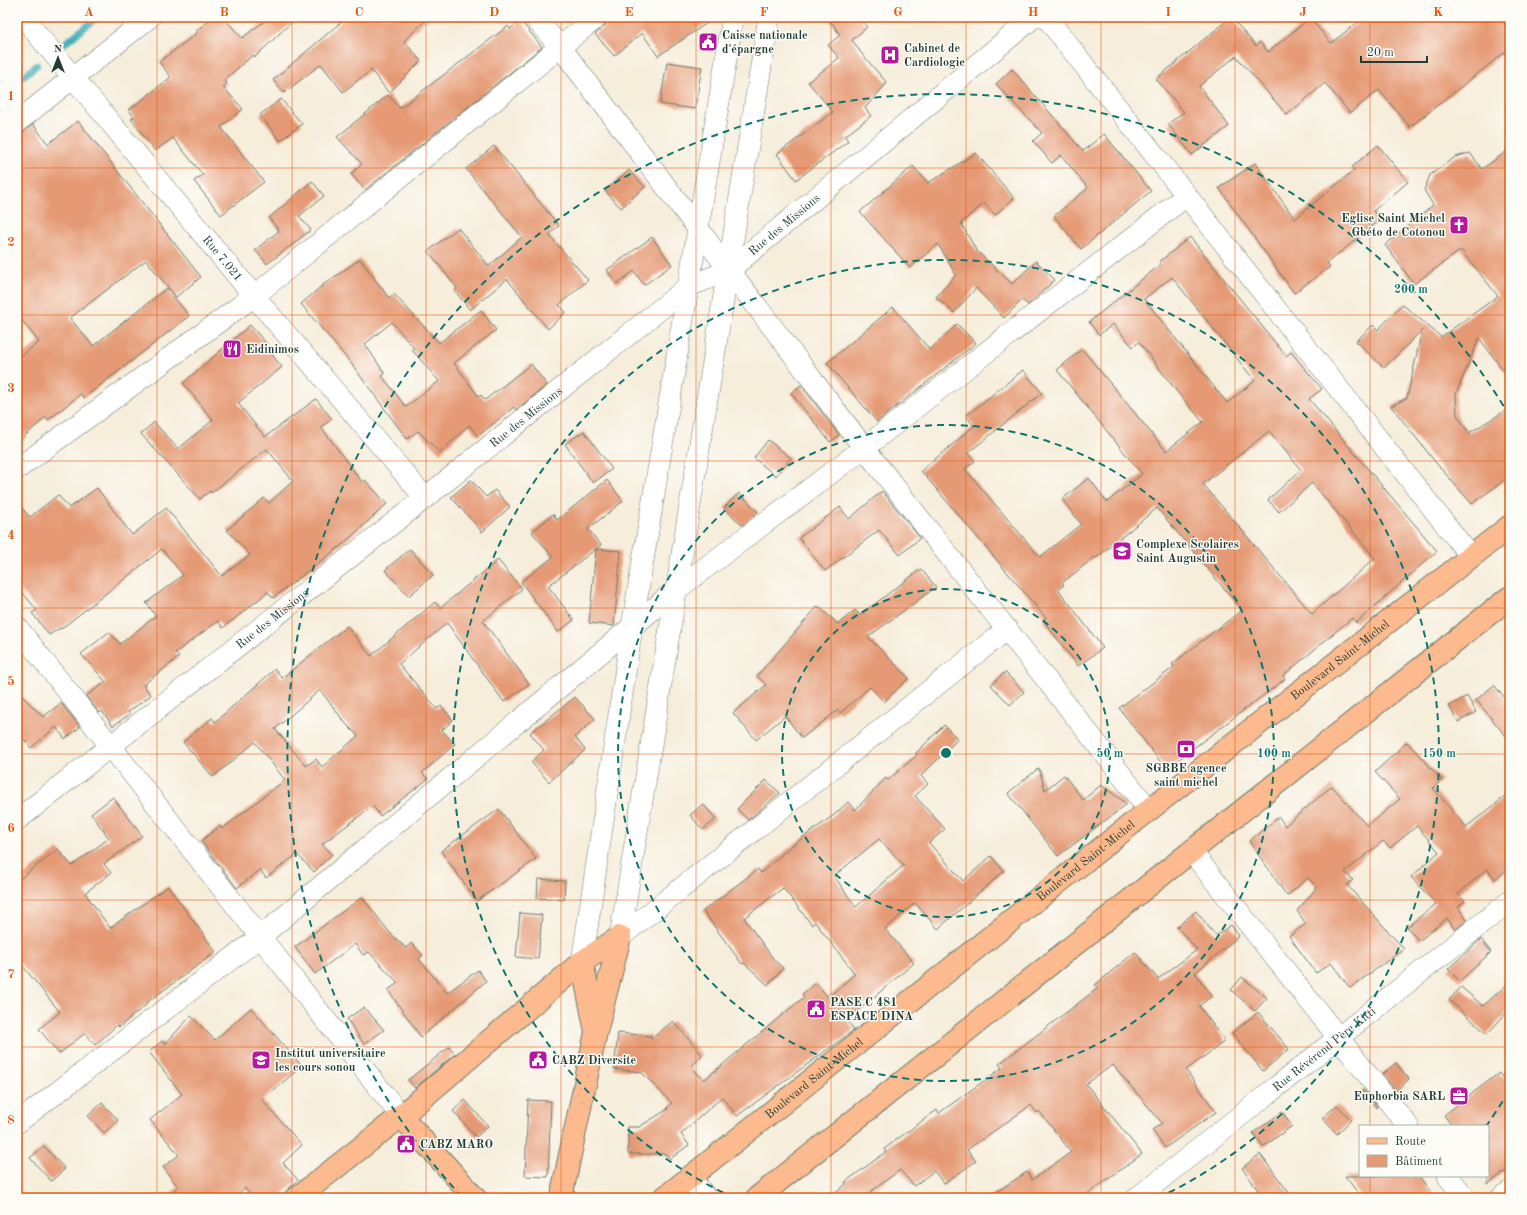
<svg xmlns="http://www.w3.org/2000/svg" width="1527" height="1215" viewBox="0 0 1527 1215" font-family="'Old Standard TT',serif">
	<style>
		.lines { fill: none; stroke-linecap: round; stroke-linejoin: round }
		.stream { stroke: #39abb4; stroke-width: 7 }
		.building { fill: #e59a74; fill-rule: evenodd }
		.minor-casing { stroke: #6a7b6e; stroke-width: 22 }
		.tertiary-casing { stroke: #6a7b6e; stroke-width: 24 }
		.primary-casing { stroke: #6a7b6e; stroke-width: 24 }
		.minor { stroke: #fff; stroke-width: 21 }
		.tertiary { stroke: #fff; stroke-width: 22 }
		.primary { stroke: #fcba8e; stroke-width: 22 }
		.grid { fill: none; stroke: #e8590c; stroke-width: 1; stroke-opacity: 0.55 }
		.ring { fill: none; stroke: #0f766e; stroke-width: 2; stroke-dasharray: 7 5 }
		.labels { text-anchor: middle; stroke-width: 3; stroke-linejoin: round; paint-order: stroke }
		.poi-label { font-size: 12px; font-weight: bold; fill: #1f3d34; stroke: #fdfcf7; text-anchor: start }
		.street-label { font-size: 12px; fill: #1f3d34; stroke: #fdfcf7 }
		.centre { fill: #0f766e; stroke: #fdfcf7; stroke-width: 2 }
		.ring-label { font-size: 12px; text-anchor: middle; font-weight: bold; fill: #0f766e; stroke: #fdfcf7; stroke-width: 3; stroke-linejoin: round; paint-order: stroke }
		.neatline { fill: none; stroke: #e8590c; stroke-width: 1.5 }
		.grid-label { font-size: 13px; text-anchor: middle; font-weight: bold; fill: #e8590c }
	</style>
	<rect width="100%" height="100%" fill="#fdfcf7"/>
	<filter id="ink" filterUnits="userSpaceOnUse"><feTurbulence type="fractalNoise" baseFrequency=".025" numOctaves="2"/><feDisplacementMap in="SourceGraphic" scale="8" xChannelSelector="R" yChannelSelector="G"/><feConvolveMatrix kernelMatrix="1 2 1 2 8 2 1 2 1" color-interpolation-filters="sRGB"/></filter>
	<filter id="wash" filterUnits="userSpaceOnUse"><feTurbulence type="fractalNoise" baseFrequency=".012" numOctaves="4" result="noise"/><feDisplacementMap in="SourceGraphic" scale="16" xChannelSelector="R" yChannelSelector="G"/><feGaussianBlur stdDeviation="0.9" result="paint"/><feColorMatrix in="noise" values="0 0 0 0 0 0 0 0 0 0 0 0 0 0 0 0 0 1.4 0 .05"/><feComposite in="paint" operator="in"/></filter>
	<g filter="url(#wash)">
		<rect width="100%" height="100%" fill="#f6edda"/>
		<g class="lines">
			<path class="stream" d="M 65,43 L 98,17
				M 17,81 L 37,65"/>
		</g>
		<g id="blocks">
			<path class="building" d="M 213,17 L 223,17 L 242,38 L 270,17 L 297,17 L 255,57 L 253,55 L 224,80 L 227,83 L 223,87 L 243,109 L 221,127 L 264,182 L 221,215 L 194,181 L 203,175 L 173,138 L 155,151 L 131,119 L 134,117 L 129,110 L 171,77 L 159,62 L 197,33 L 195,32 Z
				M 347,17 L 429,17 L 404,41 L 421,61 L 389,93 L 371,70 L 343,92 L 321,64 L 284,93 L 273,80 Z
				M 609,17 L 716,17 L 658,56 L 642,33 L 614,56 L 595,34 L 605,26 Z
				M 828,17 L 858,17 L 867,27 L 852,40 L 862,54 L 887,83 L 865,108 L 871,116 L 845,136 L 848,141 L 796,180 L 777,154 L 833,112 L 808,82 L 839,58 L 828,45 L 840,35 Z
				M 1231,17 L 1256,46 L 1260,42 L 1268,52 L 1310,18 L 1331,43 L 1365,17 L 1510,17 L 1510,48 L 1410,127 L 1379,90 L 1350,113 L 1325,83 L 1287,115 L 1236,56 L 1199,86 L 1229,126 L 1192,155 L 1168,124 L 1184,112 L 1156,79 Z
				M 521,21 L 542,47 L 365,190 L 351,174 L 362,164 L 337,137 L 388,95 L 400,108 L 508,26 L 510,29 Z
				M 667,62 L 702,67 L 695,109 L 660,104 Z
				M 1012,69 L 1083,151 L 1104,134 L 1151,191 L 1081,249 L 1054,216 L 1088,188 L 1061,155 L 1052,163 L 1033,141 L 1042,133 L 996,84 Z
				M 281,99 L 302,124 L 280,141 L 260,115 Z
				M 78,121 L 201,277 L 176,297 L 146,260 L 70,318 L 93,346 L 167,288 L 189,316 L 84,398 L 81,394 L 48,420 L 46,417 L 17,443 L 17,359 L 39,342 L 17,314 L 17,134 L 24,132 L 33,124 L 48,144 Z
				M 1378,145 L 1408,182 L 1373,211 L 1380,220 L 1327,263 L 1330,267 L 1294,293 L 1219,188 L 1255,163 L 1295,219 L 1354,170 L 1352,167 Z
				M 494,146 L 559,226 L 549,235 L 588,280 L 559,305 L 566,312 L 548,329 L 507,279 L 470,310 L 455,291 L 457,288 L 428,251 L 458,228 L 489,266 L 522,237 L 466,169 Z
				M 1510,149 L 1510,379 L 1479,338 L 1456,394 L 1457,415 L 1469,433 L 1510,408 L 1510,476 L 1472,504 L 1436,463 L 1391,406 L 1407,398 L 1422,330 L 1384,368 L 1356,341 L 1373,325 L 1378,330 L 1402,304 L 1441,337 L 1498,296 L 1461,250 L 1414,284 L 1385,245 L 1433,205 L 1424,190 L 1430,175 L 1455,157 L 1470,153 L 1482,169 Z
				M 976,153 L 1014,198 L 995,215 L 984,203 L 961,223 L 976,250 L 1012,284 L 1036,261 L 1055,280 L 1028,305 L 1022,300 L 1004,318 L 976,288 L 954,313 L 936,297 L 956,275 L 938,244 L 910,268 L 860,212 L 913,166 L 928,183 Z
				M 629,170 L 645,187 L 621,208 L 605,191 Z
				M 312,181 L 324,196 L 299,216 L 311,230 L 267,264 L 255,250 L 279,231 L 269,218 Z
				M 652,237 L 672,265 L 644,285 L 634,271 L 617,284 L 607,270 Z
				M 1190,237 L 1286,356 L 1291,352 L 1322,389 L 1309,399 L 1437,551 L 1356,623 L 1352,618 L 1283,676 L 1285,679 L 1166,769 L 1119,708 L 1174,667 L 1172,664 L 1242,610 L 1157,508 L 1096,558 L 1095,557 L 1062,583 L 1064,585 L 1058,589 L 1103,648 L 1078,666 L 1043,620 L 1046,618 L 921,471 L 974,426 L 966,416 L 1023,370 L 1042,393 L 968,453 L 975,461 L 965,469 L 1040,557 L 1081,524 L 1062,499 L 1089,478 L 1107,502 L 1142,474 L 1057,370 L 1082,349 L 1166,451 L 1203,422 L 1178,393 L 1139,342 L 1133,347 L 1113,324 L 1099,335 L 1089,322 L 1161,264 L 1159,262 ZM 1172,277 L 1255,381 L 1227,403 L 1144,299 ZM 1269,431 L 1301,470 L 1268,500 L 1279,512 L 1312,483 L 1375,558 L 1312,614 L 1203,484 Z
				M 360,259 L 389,298 L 394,294 L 439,343 L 481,310 L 496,330 L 454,363 L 479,397 L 481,395 L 485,400 L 531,364 L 547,385 L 516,410 L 514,407 L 478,436 L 469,425 L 440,453 L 418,431 L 407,439 L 350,362 L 301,304 L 323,285 ZM 392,322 L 414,348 L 412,350 L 439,381 L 406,407 L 382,376 L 385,374 L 365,344 Z
				M 893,307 L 930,350 L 957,324 L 976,343 L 877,422 L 827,363 Z
				M 250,325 L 267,344 L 265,346 L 282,367 L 238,403 L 265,437 L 316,399 L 332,419 L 321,427 L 362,482 L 365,480 L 387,504 L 343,544 L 273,598 L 268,592 L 223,628 L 218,621 L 175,653 L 179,657 L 143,685 L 151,695 L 128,712 L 130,714 L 113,726 L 102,711 L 99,713 L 86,696 L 106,682 L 81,654 L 109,632 L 120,644 L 156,616 L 146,603 L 183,575 L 162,549 L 61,629 L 60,628 L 49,635 L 32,613 L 37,610 L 17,586 L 17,503 L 30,517 L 58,495 L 69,508 L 97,488 L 132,535 L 166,508 L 222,576 L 250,555 L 227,530 L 264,498 L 269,503 L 293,481 L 267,449 L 211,493 L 210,491 L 200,499 L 141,434 L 154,422 L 178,449 L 213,420 L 183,383 Z
				M 801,385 L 839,435 L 830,442 L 791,393 Z
				M 584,431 L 612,469 L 593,483 L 565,444 Z
				M 768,440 L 791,458 L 776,476 L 754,458 Z
				M 471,480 L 486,497 L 495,490 L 510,507 L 482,532 L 451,497 Z
				M 607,480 L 623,501 L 588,529 L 601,545 L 548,586 L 574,620 L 558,632 L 521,582 L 553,557 L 532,532 L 553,514 L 557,520 Z
				M 882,491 L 920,538 L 900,555 L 879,530 L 825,571 L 799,538 L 840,507 L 849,519 Z
				M 739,493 L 758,512 L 742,525 L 724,508 Z
				M 410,549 L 433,575 L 409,596 L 385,570 Z
				M 596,549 L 621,551 L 614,626 L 589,623 Z
				M 498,560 L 522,589 L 483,621 L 529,684 L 504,702 L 447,623 L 399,664 L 437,709 L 441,706 L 453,720 L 442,730 L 455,744 L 422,773 L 428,779 L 380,816 L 373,806 L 322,844 L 332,854 L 314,872 L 297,854 L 266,878 L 260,870 L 237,888 L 201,841 L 220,826 L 222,829 L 285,780 L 255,742 L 213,777 L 183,742 L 212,718 L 215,722 L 275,669 L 282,678 L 347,626 L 371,656 L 435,602 L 440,608 ZM 320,690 L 346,724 L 358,736 L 322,767 L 316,759 L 306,766 L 275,729 Z
				M 921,569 L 936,587 L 868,637 L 909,678 L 884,702 L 870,687 L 840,713 L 838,710 L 802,738 L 785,716 L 756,740 L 733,713 L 766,685 L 757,676 L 818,606 L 838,624 L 855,610 L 860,615 Z
				M 1005,672 L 1024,692 L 1010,705 L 991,685 Z
				M 1494,685 L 1510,704 L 1510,741 L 1476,700 Z
				M 17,691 L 43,717 L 61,703 L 80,727 L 65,739 L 56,727 L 31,748 L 17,731 Z
				M 1467,696 L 1476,712 L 1458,722 L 1449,706 Z
				M 575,697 L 595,719 L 575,737 L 585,750 L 549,782 L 531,762 L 544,750 L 530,733 Z
				M 944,725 L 958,739 L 921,776 L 928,784 L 915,796 L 945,829 L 929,843 L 963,881 L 991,856 L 1004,871 L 938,929 L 915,903 L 885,929 L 914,963 L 847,1020 L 854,1030 L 737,1116 L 722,1097 L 681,1134 L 689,1145 L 670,1159 L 666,1154 L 628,1154 L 628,1127 L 639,1127 L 668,1109 L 667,1108 L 672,1103 L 641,1072 L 614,1069 L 618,1033 L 651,1036 L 651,1039 L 673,1021 L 702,1055 L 691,1067 L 704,1080 L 804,997 L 802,994 L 816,983 L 828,997 L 855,974 L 815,922 L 812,925 L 783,888 L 744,918 L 774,960 L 783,968 L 768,985 L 744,963 L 742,964 L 703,911 L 758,869 L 761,873 L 790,847 L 834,815 L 848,802 L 855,810 L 886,778 L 888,780 L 917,755 L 916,753 ZM 879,839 L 904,865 L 856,907 L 834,876 Z
				M 1407,742 L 1442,780 L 1433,788 L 1466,827 L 1510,793 L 1510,868 L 1495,879 L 1487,869 L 1458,894 L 1465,901 L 1458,907 L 1467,920 L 1455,930 L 1447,918 L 1419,941 L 1407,927 L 1436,904 L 1411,877 L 1439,852 L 1417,826 L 1390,848 L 1383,841 L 1345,872 L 1353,880 L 1347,885 L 1404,949 L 1350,988 L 1331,963 L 1316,973 L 1289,936 L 1306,924 L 1297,911 L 1317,887 L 1308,878 L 1287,896 L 1249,841 L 1279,817 L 1285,826 L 1332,786 L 1367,826 L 1400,799 L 1375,772 Z
				M 1039,768 L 1045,790 L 1064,775 L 1083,800 L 1101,785 L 1127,804 L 1058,856 L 1008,793 Z
				M 766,780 L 780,793 L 748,820 L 737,809 Z
				M 113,797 L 142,836 L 104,864 L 111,873 L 85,893 L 110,928 L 168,886 L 216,952 L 146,1003 L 147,1004 L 119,1027 L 117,1025 L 95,1045 L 85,1033 L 59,1054 L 39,1029 L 60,1012 L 17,959 L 17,881 L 58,849 L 72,866 L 109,838 L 91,814 Z
				M 703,804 L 716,819 L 703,830 L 690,815 Z
				M 499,809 L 536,859 L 477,901 L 441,851 Z
				M 538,879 L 565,881 L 564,900 L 537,898 Z
				M 362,897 L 390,933 L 406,948 L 411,943 L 423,955 L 419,959 L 447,993 L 478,970 L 486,981 L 421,1037 L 388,990 L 398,983 L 369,952 L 363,955 L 355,944 L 315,974 L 295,947 Z
				M 1196,911 L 1216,936 L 1231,925 L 1239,936 L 1195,973 L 1212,996 L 1199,1006 L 1225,1041 L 1186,1070 L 1216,1112 L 1165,1148 L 1152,1130 L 1162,1123 L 1113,1065 L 1086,1084 L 1142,1154 L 1082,1198 L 987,1198 L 1027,1172 L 1032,1180 L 1071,1152 L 1039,1111 L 1037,1113 L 1031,1105 L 967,1150 L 976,1161 L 944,1184 L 934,1171 L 914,1186 L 900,1170 L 862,1198 L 830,1198 L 846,1184 L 845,1182 L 886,1152 L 884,1149 L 937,1110 L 939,1113 L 1002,1068 L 999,1064 L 1098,988 L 1095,985 L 1135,952 L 1158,979 L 1197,950 L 1177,927 Z
				M 520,913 L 542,915 L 538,959 L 516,957 Z
				M 1481,939 L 1491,952 L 1460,981 L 1448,969 Z
				M 1242,977 L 1267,998 L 1255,1011 L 1231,990 Z
				M 1510,982 L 1510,1009 L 1487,1034 L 1449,1000 L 1461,987 L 1483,1006 Z
				M 364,1007 L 384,1030 L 364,1044 L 347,1019 Z
				M 251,1008 L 302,1066 L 262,1100 L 302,1145 L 283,1163 L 298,1180 L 278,1198 L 254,1198 L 245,1188 L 233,1198 L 164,1198 L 178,1187 L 163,1167 L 179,1155 L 150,1120 L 182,1094 L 149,1052 L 162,1041 L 165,1044 L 191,1016 L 215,1040 Z
				M 1258,1012 L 1289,1049 L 1263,1071 L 1232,1033 Z
				M 449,1047 L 455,1054 L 415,1088 L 408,1080 Z
				M 1396,1063 L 1409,1079 L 1396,1091 L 1382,1074 Z
				M 1510,1070 L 1510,1168 L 1488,1184 L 1488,1126 L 1452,1126 L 1444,1115 L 1499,1073 L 1502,1077 Z
				M 1364,1090 L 1377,1106 L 1376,1108 L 1362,1091 Z
				M 465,1100 L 488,1126 L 476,1137 L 453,1111 Z
				M 528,1100 L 551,1101 L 548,1177 L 525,1176 Z
				M 102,1103 L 118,1120 L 104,1133 L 88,1116 Z
				M 1337,1105 L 1351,1120 L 1337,1134 L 1322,1118 Z
				M 1282,1112 L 1292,1126 L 1263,1147 L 1253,1133 Z
				M 44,1146 L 65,1169 L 51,1181 L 30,1158 Z
				M 1260,1154 L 1293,1198 L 1264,1198 L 1242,1168 Z
				M 1345,1176 L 1419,1176 L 1435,1198 L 1362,1198 Z"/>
		</g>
	</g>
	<g filter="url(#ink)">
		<use href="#blocks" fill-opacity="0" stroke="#6a7b6e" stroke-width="1"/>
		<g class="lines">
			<g class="minor-casing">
				<g id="minor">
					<path id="s1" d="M 23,17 L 254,296 L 425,498"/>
					<path d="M 534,17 L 561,48 L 864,448 L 1149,810"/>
					<path d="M 1046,17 L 1471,557"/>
					<path d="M 17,122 L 150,17"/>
					<path d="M 17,469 L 254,296 L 597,17"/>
					<path d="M 17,627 L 401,1116"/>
					<path id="s2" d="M 17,820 L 425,498 L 689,286 L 728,271 L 1034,17"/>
					<path d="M 1191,851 L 1408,1126"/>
					<path d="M 620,937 L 769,17"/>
					<path d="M 620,937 L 1007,629"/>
					<path d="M 582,962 L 632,627 L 733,17"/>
					<path d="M 17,1123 L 260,937 L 676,590 L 864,448 L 1186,196"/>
					<path d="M 1448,1176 L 1465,1198"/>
					<path id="s3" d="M 1137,1198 L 1510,901"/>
					<path d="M 1501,1198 L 1510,1191"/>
				</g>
			</g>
			<g class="tertiary-casing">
				<path id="tertiary" d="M 690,1177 L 705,1198"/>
			</g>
			<g class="primary-casing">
				<g id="primary">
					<path d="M 582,962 L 595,1027"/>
					<path d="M 401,1116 L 475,1198"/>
					<path d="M 297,1198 L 401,1116 L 582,962 L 620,937"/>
					<path d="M 563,1198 L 563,1188 L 596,1032 L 620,937"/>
					<path id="s4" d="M 664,1198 L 1149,810 L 1510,526"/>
					<path d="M 757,1198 L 1510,597"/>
				</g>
			</g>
			<use href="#minor" class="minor"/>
			<use href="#tertiary" class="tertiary"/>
			<use href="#primary" class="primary"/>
		</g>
	</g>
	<path class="grid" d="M 157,17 L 157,1198M 292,17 L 292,1198M 426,17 L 426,1198M 561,17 L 561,1198M 696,17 L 696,1198M 831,17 L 831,1198M 966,17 L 966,1198M 1101,17 L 1101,1198M 1235,17 L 1235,1198M 1370,17 L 1370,1126M 17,168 L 1510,168M 17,315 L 1510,315M 17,461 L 1510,461M 17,608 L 1510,608M 17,754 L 1510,754M 17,900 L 1510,900M 17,1047 L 1510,1047M 1370,1176 L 1370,1198"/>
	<g class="ring">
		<circle cx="946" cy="753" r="164"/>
		<circle cx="946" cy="753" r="328"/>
		<path d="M734 1198A493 493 0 1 1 1158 1198"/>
		<path d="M1509 1091A657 657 0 0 1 1487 1125M462 1197A657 657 0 1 1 1509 415"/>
	</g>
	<defs>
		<g id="civic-square" transform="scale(1)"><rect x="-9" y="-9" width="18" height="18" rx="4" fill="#b5179e" stroke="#fdfcf7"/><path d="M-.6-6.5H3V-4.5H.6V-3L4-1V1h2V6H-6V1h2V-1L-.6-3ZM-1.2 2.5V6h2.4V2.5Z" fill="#fff"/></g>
		<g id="hospital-square" transform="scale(1)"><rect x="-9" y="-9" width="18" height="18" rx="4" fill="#b5179e" stroke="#fdfcf7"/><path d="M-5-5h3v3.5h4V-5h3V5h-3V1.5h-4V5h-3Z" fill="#fff"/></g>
		<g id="church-square" transform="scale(1)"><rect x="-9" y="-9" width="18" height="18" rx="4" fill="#b5179e" stroke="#fdfcf7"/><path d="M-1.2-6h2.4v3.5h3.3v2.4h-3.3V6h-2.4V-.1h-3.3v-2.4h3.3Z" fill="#fff"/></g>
		<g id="restaurant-square" transform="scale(1)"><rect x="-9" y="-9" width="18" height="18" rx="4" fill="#b5179e" stroke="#fdfcf7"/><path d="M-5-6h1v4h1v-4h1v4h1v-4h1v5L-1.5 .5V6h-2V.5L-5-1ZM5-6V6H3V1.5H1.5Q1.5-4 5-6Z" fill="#fff"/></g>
		<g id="school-square" transform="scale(1)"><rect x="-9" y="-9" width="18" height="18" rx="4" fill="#b5179e" stroke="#fdfcf7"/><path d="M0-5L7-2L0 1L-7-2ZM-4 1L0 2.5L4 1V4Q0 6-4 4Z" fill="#fff"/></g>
		<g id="bank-square" transform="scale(1)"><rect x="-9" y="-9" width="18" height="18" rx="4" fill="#b5179e" stroke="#fdfcf7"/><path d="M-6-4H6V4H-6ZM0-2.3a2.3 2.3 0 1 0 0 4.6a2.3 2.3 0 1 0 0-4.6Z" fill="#fff"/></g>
		<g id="office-square" transform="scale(1)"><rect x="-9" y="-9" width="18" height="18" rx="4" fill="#b5179e" stroke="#fdfcf7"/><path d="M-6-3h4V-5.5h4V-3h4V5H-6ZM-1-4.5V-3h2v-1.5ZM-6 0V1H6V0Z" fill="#fff"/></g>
	</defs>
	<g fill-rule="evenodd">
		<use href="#civic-square" x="708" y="42"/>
		<use href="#hospital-square" x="890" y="55"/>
		<use href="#church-square" x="1459" y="225"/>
		<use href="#restaurant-square" x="232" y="349"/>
		<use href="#school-square" x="1122" y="551"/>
		<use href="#bank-square" x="1186" y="749"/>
		<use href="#civic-square" x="816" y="1009"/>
		<use href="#school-square" x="261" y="1060"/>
		<use href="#civic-square" x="538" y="1060"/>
		<use href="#office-square" x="1459" y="1096"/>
		<use href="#civic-square" x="406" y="1144"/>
	</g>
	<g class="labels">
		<g class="poi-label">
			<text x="722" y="39">Caisse nationale<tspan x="722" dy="14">d'épargne</tspan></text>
			<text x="904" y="52">Cabinet de<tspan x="904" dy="14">Cardiologie</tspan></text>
			<text x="1445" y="222" text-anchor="end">Eglise Saint Michel<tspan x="1445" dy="14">Gbéto de Cotonou</tspan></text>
			<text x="246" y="353">Eidinimos</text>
			<text x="1136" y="548">Complexe Scolaires<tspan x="1136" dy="14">Saint Augustin</tspan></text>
			<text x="1186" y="772" text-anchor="middle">SGBBE agence<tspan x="1186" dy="14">saint michel</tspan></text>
			<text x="830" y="1006">PASE C 481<tspan x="830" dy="14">ESPACE DINA</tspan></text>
			<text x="275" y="1057">Institut universitaire<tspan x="275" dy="14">les cours sonou</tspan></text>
			<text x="552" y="1064">CABZ Diversite</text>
			<text x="1445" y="1100" text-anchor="end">Euphorbia SARL</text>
			<text x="420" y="1148">CABZ MARO</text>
		</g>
		<g class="street-label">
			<text dy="4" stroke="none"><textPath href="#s2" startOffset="973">Rue des Missions</textPath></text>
			<text dy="4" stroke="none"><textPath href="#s1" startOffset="313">Rue 7.021</textPath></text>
			<text dy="4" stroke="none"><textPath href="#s2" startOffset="649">Rue des Missions</textPath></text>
			<text dy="4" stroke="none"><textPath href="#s2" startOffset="325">Rue des Missions</textPath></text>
			<text dy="4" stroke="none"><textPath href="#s4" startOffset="864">Boulevard Saint-Michel</textPath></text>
			<text dy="4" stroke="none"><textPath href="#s4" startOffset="540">Boulevard Saint-Michel</textPath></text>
			<text dy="4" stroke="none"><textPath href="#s3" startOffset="239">Rue Révérend Père Kitti</textPath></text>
			<text dy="4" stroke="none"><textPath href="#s4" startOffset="192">Boulevard Saint-Michel</textPath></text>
		</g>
	</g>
	<circle cx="946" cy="753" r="6" class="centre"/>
	<g class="ring-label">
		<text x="1411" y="293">200 m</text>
		<text x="1110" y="757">50 m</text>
		<text x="1274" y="757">100 m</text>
		<text x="1439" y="757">150 m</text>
	</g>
	<rect width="1527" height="1215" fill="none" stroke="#fdfcf7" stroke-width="44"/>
	<rect x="1359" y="1125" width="130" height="52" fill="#fdfcf7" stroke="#a4b0a9"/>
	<rect x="1367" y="1138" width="20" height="6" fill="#fcba8e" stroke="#a4b0a9"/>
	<text x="1395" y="1145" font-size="12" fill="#1f3d34">Route</text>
	<rect x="1367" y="1155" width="20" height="12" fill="#e59a74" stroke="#a4b0a9"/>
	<text x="1395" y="1165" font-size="12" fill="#1f3d34">Bâtiment</text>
	<g transform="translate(58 58)" stroke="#fdfcf7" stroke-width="3" paint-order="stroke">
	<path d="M0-3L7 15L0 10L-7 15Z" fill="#1f3d34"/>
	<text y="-6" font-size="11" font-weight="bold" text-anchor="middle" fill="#1f3d34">N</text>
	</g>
	<path d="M1361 56v6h66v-6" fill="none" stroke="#1f3d34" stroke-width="2"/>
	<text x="1367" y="56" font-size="12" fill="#1f3d34" stroke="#fdfcf7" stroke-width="3" paint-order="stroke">20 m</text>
	<rect x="22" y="22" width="1483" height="1171" class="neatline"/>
	<g class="grid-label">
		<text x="89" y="16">A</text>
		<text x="224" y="16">B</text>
		<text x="359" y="16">C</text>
		<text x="494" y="16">D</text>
		<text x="629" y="16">E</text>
		<text x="764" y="16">F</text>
		<text x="898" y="16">G</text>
		<text x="1033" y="16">H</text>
		<text x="1168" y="16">I</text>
		<text x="1303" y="16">J</text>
		<text x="1438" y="16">K</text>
		<text x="11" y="100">1</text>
		<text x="11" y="246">2</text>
		<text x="11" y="392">3</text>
		<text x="11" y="539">4</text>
		<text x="11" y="685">5</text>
		<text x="11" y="832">6</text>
		<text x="11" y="978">7</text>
		<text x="11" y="1124">8</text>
	</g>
</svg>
